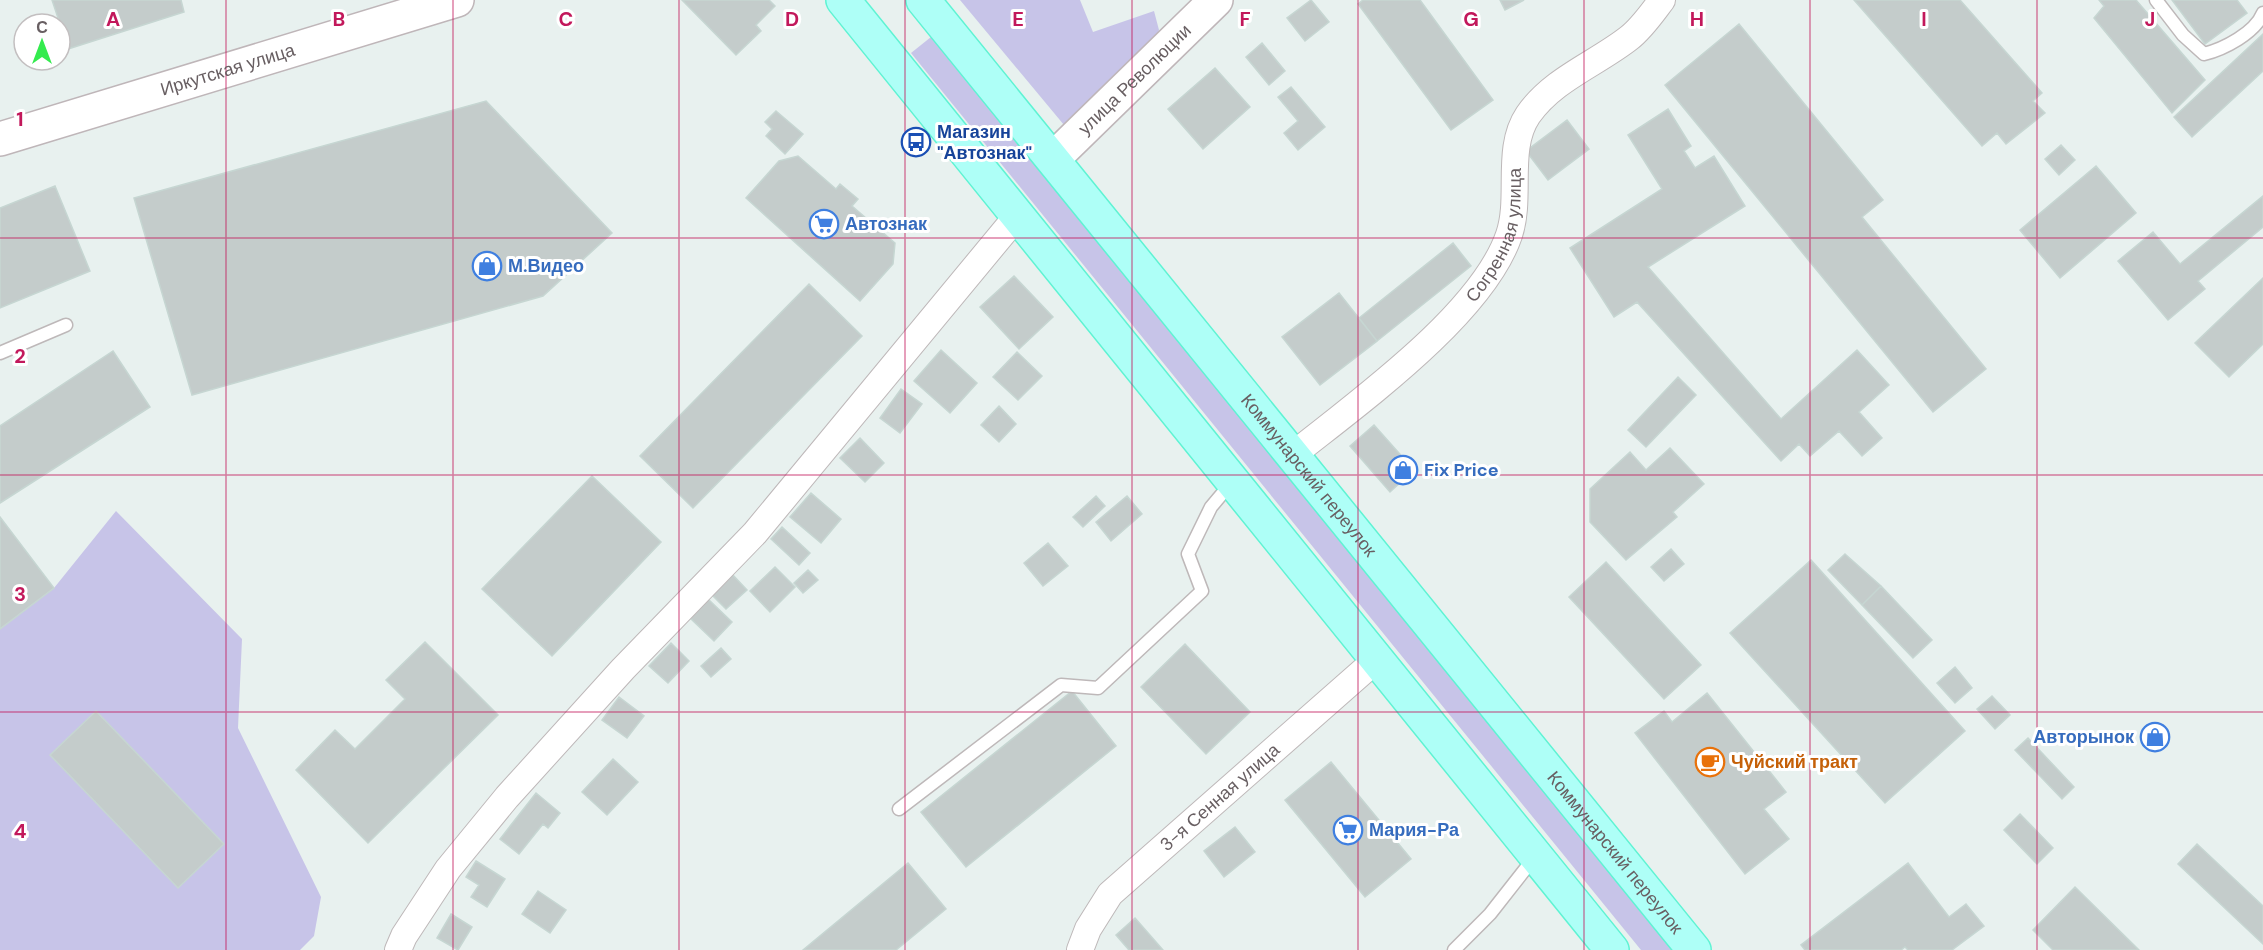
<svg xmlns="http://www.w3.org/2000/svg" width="2263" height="950" viewBox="0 0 2263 950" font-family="'DM Sans',sans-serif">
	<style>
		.green { fill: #c7c4e8 }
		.building { fill: #c4cccb; stroke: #c6d6d2; stroke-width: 1.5 }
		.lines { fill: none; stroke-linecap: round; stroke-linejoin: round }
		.lane-casing { stroke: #beb8b9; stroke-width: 15 }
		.street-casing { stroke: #beb8b9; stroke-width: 28 }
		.secondary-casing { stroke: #bfb6b9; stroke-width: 36 }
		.primary-casing { stroke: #5ff3d3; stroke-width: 36 }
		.lane { stroke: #fff; stroke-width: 12 }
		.street { stroke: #fff; stroke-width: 26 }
		.secondary { stroke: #fff; stroke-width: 33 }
		.primary { stroke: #aefff7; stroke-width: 33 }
		.grid { fill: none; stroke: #c2185b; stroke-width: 1.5; stroke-opacity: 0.55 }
		.labels { text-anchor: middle; stroke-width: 6; stroke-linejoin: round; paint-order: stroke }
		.street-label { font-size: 18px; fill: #685f62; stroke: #fff }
		.transit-label { font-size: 18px; font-weight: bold; fill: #164399; stroke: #fff; text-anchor: start }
		.shop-label { font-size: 18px; font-weight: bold; fill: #366cbe; stroke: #fff; text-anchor: start }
		.food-label { font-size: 18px; font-weight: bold; fill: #c56008; stroke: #fff; text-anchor: start }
		.grid-label { font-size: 20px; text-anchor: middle; font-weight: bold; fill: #c2185b; stroke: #fff; stroke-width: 6; stroke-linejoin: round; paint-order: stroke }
	</style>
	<rect width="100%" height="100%" fill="#e8f1ef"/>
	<path class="green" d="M 960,0 L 1080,0 L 1093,32 L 1154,11 L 1159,30 L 1153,48 L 1069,131 Z
		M 931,37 L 1674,950 L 1641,950 L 911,53 Z
		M 116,511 L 242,639 L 238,728 L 321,897 L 314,936 L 300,950 L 0,950 L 0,629 L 54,588 Z"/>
	<path class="building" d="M 52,0 L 181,0 L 184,12 L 68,49 L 64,38 L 60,38 L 60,24 Z
		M 682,0 L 769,0 L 775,6 L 756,25 L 761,31 L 736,55 Z
		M 1311,0 L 1329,22 L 1305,41 L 1287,18 Z
		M 1363,0 L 1420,0 L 1493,100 L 1451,130 L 1358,4 Z
		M 1500,0 L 1524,0 L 1505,10 Z
		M 1854,0 L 1960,0 L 2042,93 L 2033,101 L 2045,113 L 2006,144 L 1997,133 L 1982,146 Z
		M 2099,0 L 2136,0 L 2205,80 L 2172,113 L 2094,18 L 2104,6 Z
		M 2172,0 L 2237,0 L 2247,13 L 2205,44 Z
		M 1739,24 L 1883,200 L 1862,217 L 1986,369 L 1933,412 L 1665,85 Z
		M 2263,34 L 2263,71 L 2192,137 L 2174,117 Z
		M 1262,43 L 1285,71 L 1269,85 L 1246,57 Z
		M 1215,68 L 1250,107 L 1203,149 L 1168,109 Z
		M 1291,87 L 1325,127 L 1298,150 L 1284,133 L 1298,121 L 1278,97 Z
		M 486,101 L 612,233 L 543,296 L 192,395 L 134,198 Z
		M 1668,109 L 1691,146 L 1684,151 L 1695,168 L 1714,156 L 1745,206 L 1648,267 L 1781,419 L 1857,350 L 1889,385 L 1859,412 L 1882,438 L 1862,456 L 1839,431 L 1810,456 L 1799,444 L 1781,461 L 1637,302 L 1614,317 L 1570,248 L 1662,189 L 1628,135 Z
		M 776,111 L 803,134 L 785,154 L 766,136 L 772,129 L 765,122 Z
		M 1567,120 L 1589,149 L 1548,180 L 1526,151 Z
		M 2061,145 L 2075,160 L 2059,175 L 2045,159 Z
		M 798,156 L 836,189 L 840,184 L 858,199 L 852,206 L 895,243 L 893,264 L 860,301 L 746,198 L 779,161 Z
		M 2096,166 L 2136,213 L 2060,278 L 2020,230 Z
		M 55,186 L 90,271 L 0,308 L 0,208 Z
		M 2263,196 L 2263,227 L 2198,281 L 2205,289 L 2168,320 L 2118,261 L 2153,232 L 2180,264 Z
		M 1453,243 L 1471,266 L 1377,341 L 1359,318 Z
		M 1014,276 L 1053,317 L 1019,349 L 980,307 Z
		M 2263,278 L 2263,344 L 2229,377 L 2195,343 Z
		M 809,284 L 862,336 L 693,508 L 640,456 Z
		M 1339,293 L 1377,341 L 1320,385 L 1282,337 Z
		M 941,350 L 977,383 L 950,413 L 914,381 Z
		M 113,351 L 150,407 L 0,503 L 0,426 Z
		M 1017,352 L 1042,376 L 1018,400 L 993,377 Z
		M 1678,377 L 1696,395 L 1646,447 L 1628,430 Z
		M 901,389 L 922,404 L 900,433 L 880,418 Z
		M 999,406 L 1016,424 L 999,442 L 981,425 Z
		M 1374,425 L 1414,470 L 1390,492 L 1350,446 Z
		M 860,438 L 884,463 L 865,482 L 840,458 Z
		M 1670,448 L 1704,484 L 1673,512 L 1677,517 L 1626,560 L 1590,522 L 1590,489 L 1630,452 L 1646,470 Z
		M 592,476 L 661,542 L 552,656 L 482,589 Z
		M 811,493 L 841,519 L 821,543 L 790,517 Z
		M 1096,496 L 1105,506 L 1083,527 L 1073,517 Z
		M 1127,496 L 1142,514 L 1111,541 L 1096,522 Z
		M 0,517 L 54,588 L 0,629 Z
		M 782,527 L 810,553 L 799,565 L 771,539 Z
		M 1048,543 L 1068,566 L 1043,586 L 1024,563 Z
		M 1671,549 L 1684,564 L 1664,581 L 1651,567 Z
		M 1845,554 L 1881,586 L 1862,605 L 1828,570 Z
		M 1811,560 L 1965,731 L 1885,803 L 1730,633 Z
		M 1606,562 L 1701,665 L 1664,699 L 1569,597 Z
		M 775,567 L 795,587 L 770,612 L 750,591 Z
		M 808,570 L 818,580 L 803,593 L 794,583 Z
		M 731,573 L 747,590 L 726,609 L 710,593 Z
		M 1881,586 L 1932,640 L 1913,658 L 1862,605 Z
		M 708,599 L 732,622 L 714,641 L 690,618 Z
		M 425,642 L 498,715 L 368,843 L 296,770 L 335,730 L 355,749 L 405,699 L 386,680 Z
		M 671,643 L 689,661 L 668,683 L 649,666 Z
		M 1185,644 L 1250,712 L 1206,754 L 1141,687 Z
		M 721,648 L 731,659 L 711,677 L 701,666 Z
		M 1955,667 L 1972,688 L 1955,703 L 1937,683 Z
		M 1072,691 L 1116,746 L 966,867 L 921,812 Z
		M 1707,693 L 1786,792 L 1764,809 L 1789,839 L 1745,874 L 1635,733 L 1664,711 L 1672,722 Z
		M 1992,696 L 2010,715 L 1995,729 L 1977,709 Z
		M 619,697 L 644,716 L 627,738 L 602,720 Z
		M 96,711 L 224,844 L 178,888 L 50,755 Z
		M 2028,738 L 2074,787 L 2062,799 L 2015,750 Z
		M 613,759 L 638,782 L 607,815 L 582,792 Z
		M 1331,762 L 1411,859 L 1365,897 L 1285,800 Z
		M 536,793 L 560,813 L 548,828 L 543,824 L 519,854 L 500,839 Z
		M 2020,814 L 2053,848 L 2037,864 L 2004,830 Z
		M 1235,827 L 1255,852 L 1224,877 L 1204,851 Z
		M 2197,844 L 2263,906 L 2263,944 L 2178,864 Z
		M 476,861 L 505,879 L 487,907 L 471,897 L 479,885 L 466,877 Z
		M 908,863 L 946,909 L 896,950 L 803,950 Z
		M 1908,863 L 1949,917 L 1966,904 L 1984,926 L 1952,950 L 1908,950 L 1905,947 L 1901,950 L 1805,950 L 1801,945 Z
		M 2075,887 L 2139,950 L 2053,950 L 2033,930 Z
		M 538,891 L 566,910 L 550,933 L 522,914 Z
		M 451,914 L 472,927 L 458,950 L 437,938 Z
		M 1135,918 L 1163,950 L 1129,950 L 1116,935 Z"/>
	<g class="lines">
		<g class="lane-casing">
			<path id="lane" d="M 2156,0 L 2183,35 L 2204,54 C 2224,49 2255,33 2263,13
				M 0,353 L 66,325
				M 899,809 L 1061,685 L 1098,688 L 1202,591 L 1188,554 L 1211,507 L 1232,482
				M 1454,950 L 1490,914 L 1534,858"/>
		</g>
		<g class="street-casing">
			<g id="street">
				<path id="s1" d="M 1294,454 C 1359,402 1482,314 1509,235 C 1522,197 1505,149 1528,115 C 1553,79 1596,64 1629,38 C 1642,28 1652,13 1662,0"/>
				<path d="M 398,950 L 404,936 L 448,869 L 507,797 L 623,669 L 755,533 L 1018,215"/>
				<path id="s2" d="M 1080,950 L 1088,929 L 1110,894 L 1377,659"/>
			</g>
		</g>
		<g class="secondary-casing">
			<g id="secondary">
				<path id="s3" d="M 0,139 L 457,0"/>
				<path id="s4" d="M 1053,159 L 1216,0"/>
			</g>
		</g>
		<g class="primary-casing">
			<g id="primary">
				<path d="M 843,0 L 1612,950"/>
				<path id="s5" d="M 923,0 L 1694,950"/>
			</g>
		</g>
		<use href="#lane" class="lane"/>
		<use href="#street" class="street"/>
		<use href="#secondary" class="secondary"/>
		<use href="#primary" class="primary"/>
	</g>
	<path class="grid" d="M 226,0 L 226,950M 453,0 L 453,950M 679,0 L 679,950M 905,0 L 905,950M 1132,0 L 1132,950M 1358,0 L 1358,950M 1584,0 L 1584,950M 1810,0 L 1810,950M 2037,0 L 2037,950M 0,238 L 2263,238M 0,475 L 2263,475M 0,712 L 2263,712"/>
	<defs>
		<g id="bus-ring" transform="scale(1.5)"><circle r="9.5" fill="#fff" stroke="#1a4fb4" stroke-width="1.5"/><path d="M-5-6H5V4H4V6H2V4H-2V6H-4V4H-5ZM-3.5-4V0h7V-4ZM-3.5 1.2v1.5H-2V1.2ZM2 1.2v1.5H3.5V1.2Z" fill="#1a4fb4"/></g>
		<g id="supermarket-ring" transform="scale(1.5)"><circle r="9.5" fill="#fff" stroke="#3f7fe0" stroke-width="1.5"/><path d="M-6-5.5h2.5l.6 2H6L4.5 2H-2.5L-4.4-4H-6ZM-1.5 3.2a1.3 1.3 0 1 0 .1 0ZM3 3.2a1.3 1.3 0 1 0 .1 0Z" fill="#3f7fe0"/></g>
		<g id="shop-ring" transform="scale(1.5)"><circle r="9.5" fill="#fff" stroke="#3f7fe0" stroke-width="1.5"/><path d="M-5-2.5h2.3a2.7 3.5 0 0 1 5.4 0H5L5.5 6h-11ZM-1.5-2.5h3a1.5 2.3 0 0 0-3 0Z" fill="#3f7fe0"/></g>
		<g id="cafe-ring" transform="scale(1.5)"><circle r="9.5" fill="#fff" stroke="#e8710a" stroke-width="1.5"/><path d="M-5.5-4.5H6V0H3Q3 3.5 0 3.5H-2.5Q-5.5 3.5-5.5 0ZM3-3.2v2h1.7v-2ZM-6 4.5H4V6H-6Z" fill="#e8710a"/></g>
	</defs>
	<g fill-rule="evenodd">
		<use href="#bus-ring" x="916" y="142"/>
		<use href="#supermarket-ring" x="824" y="224"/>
		<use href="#shop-ring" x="487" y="266"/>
		<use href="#shop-ring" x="1403" y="470"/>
		<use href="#shop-ring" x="2155" y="737"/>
		<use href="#cafe-ring" x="1710" y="762"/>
		<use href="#supermarket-ring" x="1348" y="830"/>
	</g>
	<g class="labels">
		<g class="street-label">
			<text dy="6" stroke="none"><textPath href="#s3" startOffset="238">Иркутская улица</textPath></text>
			<text dy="6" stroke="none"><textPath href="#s4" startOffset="114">улица Революции</textPath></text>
			<text dy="6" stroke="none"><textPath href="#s1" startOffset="306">Согренная улица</textPath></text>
			<text dy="6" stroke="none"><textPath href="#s5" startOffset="612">Коммунарский переулок</textPath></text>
			<text dy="6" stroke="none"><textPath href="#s2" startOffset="210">3-я Сенная улица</textPath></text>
			<text dy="6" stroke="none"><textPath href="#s5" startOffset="1098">Коммунарский переулок</textPath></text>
		</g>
		<g class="transit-label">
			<text x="937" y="138">Магазин<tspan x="937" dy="21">"Автознак"</tspan></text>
		</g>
		<g class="shop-label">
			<text x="845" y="230">Автознак</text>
			<text x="508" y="272">М.Видео</text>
			<text x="1424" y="476">Fix Price</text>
			<text x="2134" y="743" text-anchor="end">Авторынок</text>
			<text x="1369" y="836">Мария-Ра</text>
		</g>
		<g class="food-label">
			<text x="1731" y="768">Чуйский тракт</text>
		</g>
	</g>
	<g class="grid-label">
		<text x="113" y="26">A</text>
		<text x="339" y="26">B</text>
		<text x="566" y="26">C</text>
		<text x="792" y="26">D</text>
		<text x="1018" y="26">E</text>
		<text x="1245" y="26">F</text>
		<text x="1471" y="26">G</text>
		<text x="1697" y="26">H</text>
		<text x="1924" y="26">I</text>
		<text x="2150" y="26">J</text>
		<text x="20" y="126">1</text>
		<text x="20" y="363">2</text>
		<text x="20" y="601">3</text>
		<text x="20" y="838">4</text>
	</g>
	<g transform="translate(42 42)"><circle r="28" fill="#ffffff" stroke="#c3bfc0" stroke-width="1.5"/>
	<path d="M0-4.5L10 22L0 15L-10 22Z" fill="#34eb4e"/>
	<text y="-9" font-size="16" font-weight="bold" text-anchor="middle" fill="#685f62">С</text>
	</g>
</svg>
